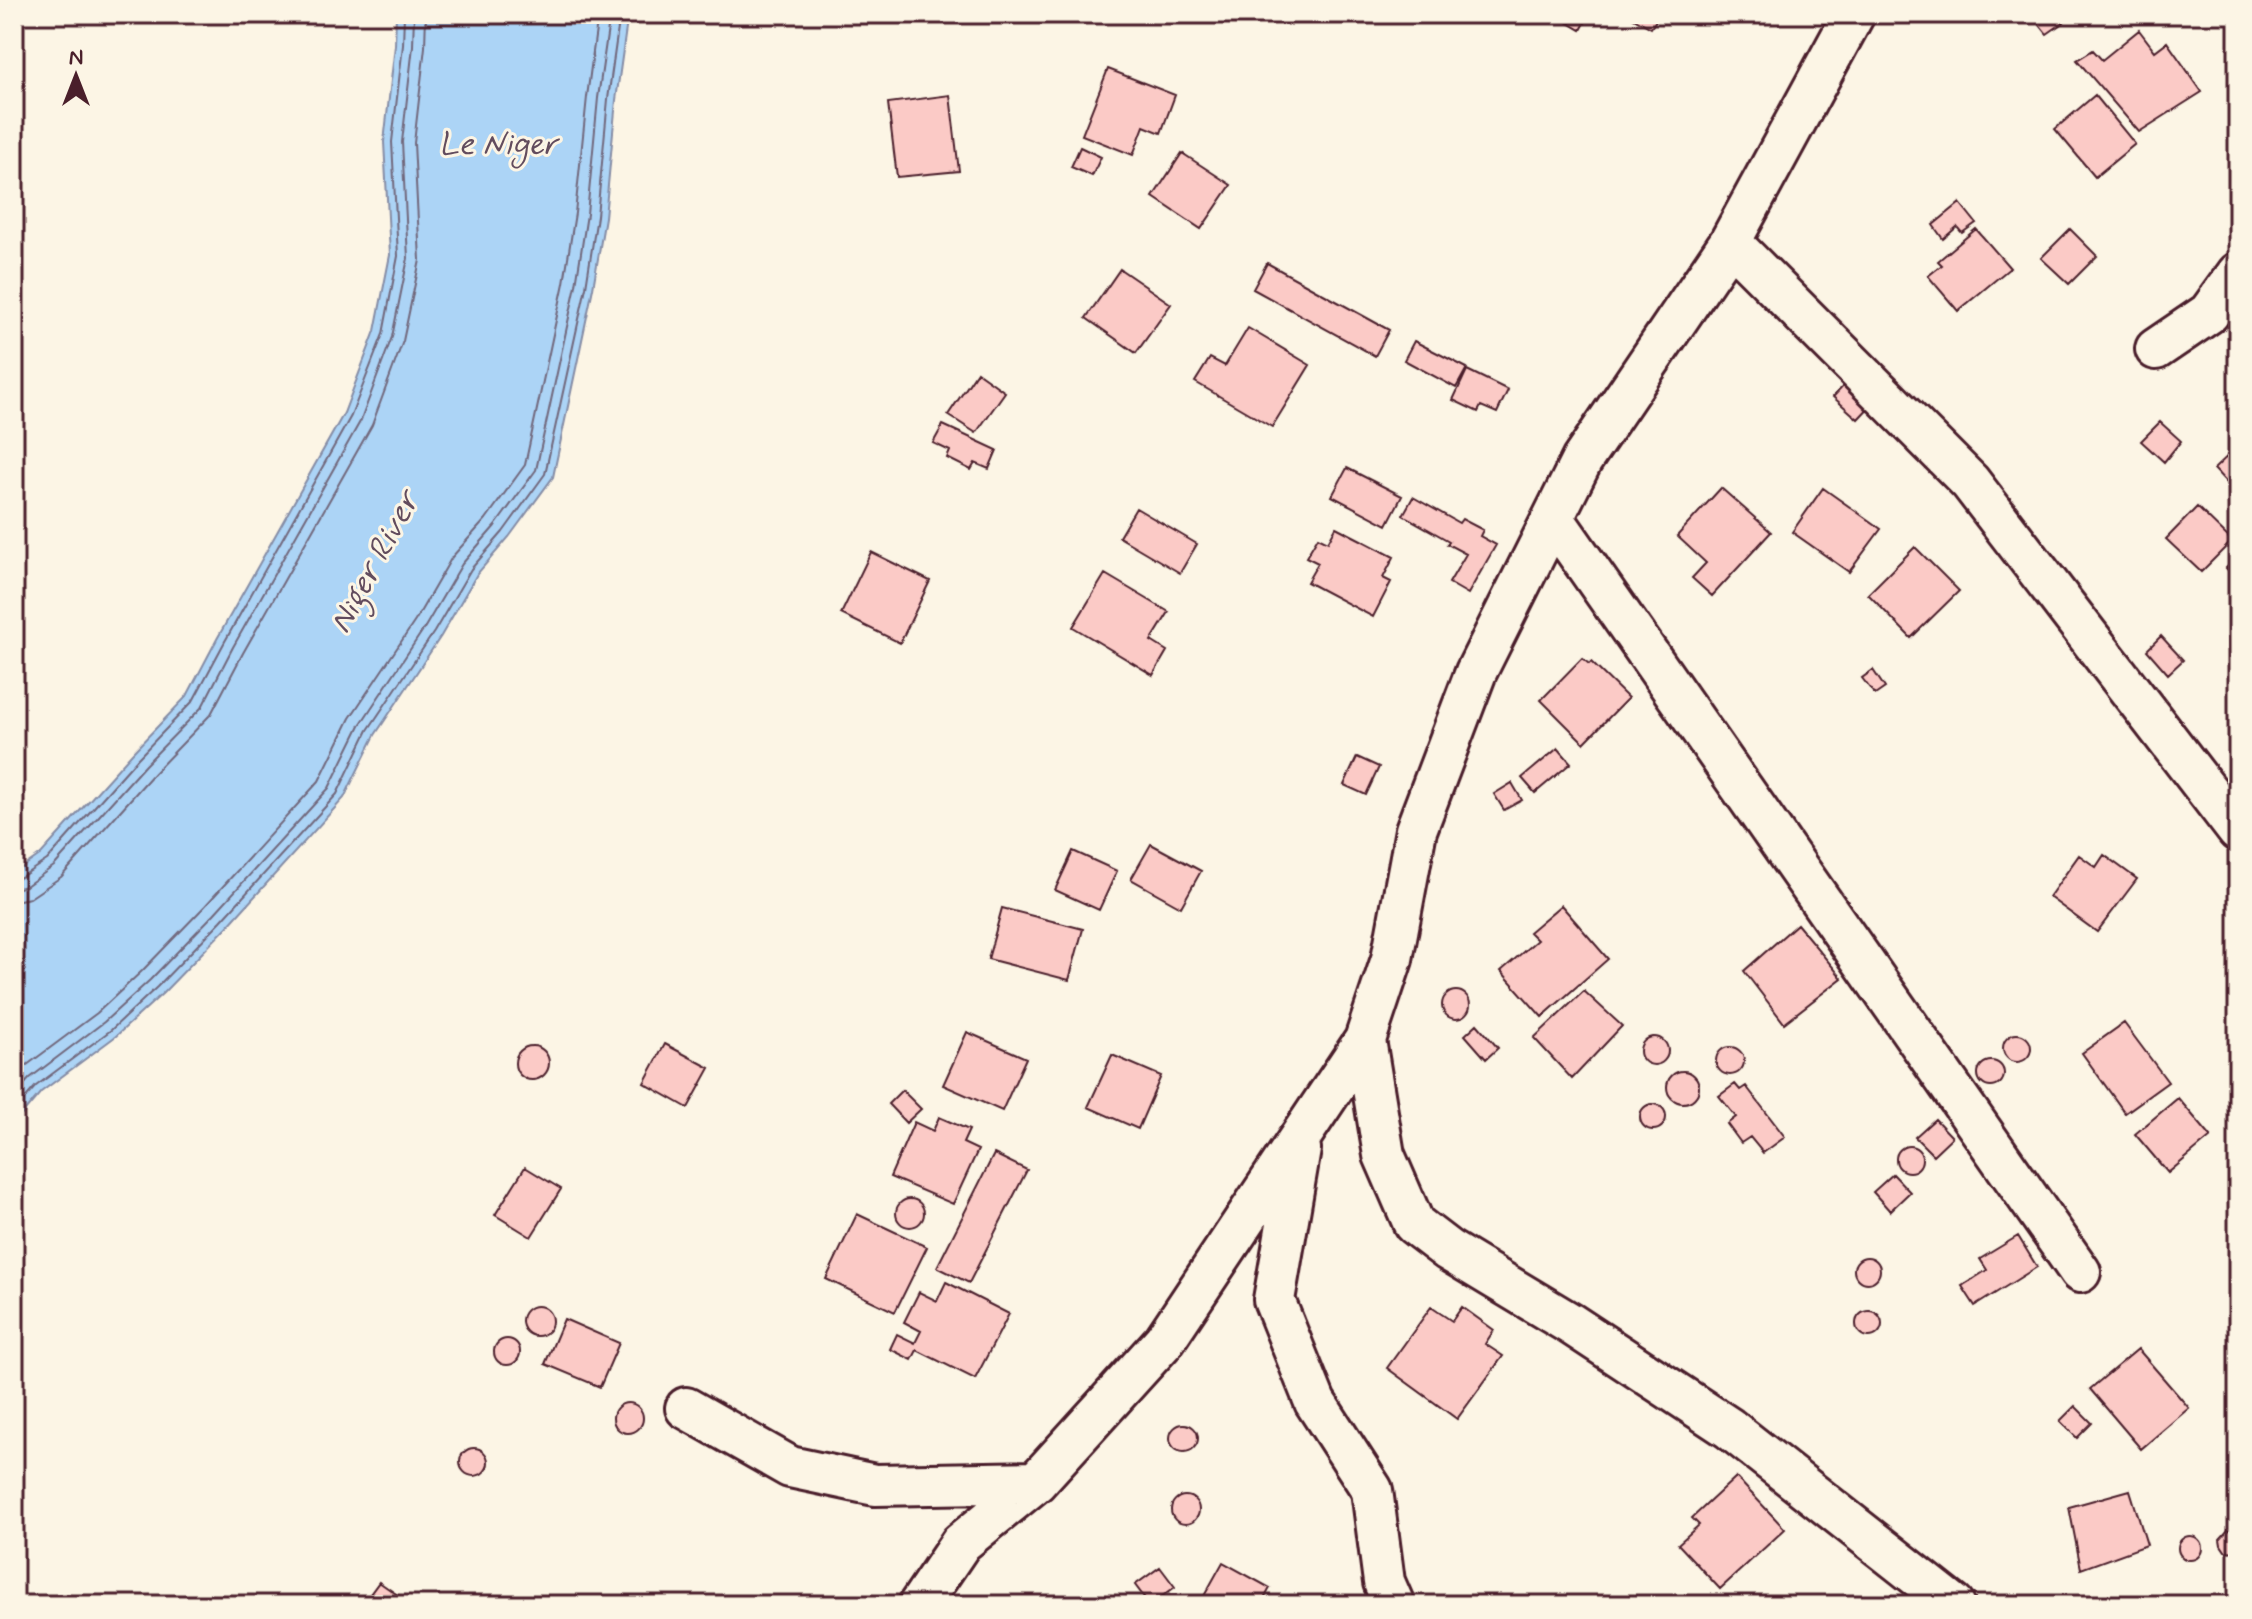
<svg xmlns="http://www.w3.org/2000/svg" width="2252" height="1619" viewBox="0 0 2252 1619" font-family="Mynerve,sans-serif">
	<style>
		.water { fill: #acd4f6; stroke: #858ca5; stroke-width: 2 }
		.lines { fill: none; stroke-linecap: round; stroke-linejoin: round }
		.shore { stroke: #71677c; stroke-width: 2 }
		.building { fill: #fbcac6; stroke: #4a1f2b; stroke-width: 2 }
		.minor-casing { stroke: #4a1f2b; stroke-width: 46 }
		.minor { stroke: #fcf5e5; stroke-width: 40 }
		.labels { text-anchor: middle; stroke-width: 6; stroke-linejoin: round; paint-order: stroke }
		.water-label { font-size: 32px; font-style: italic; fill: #624c5e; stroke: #fcf5e5 }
	</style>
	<rect width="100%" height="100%" fill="#fcf5e5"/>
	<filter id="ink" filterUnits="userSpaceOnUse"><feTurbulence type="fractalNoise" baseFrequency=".0125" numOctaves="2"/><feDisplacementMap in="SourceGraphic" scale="16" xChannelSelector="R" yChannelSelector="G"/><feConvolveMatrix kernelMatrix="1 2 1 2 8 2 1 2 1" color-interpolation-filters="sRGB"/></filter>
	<g filter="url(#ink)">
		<path class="water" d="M 396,14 L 628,14 L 616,100 L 605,217 L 593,288 L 553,477 L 509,537 L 477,574 L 441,636 L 375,735 L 344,798 L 227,927 L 163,993 L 116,1036 L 41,1092 L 14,1124 L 14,873 L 41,854 L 132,753 L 187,696 L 217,639 L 344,413 L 375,331 L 390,255 L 384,142 L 395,45 Z"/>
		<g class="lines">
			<path class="shore" d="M 14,879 L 21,877 L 47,860 L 138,758 L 193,701 L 224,643 L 351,416 L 383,334 L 398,256 L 392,142 L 403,45 L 404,14
				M 14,889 L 26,886 L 54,866 L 145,765 L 202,707 L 233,647 L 361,420 L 392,337 L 408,258 L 402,142 L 413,46 L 414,14
				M 14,901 L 30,898 L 61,877 L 154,773 L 211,714 L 243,653 L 372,425 L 403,341 L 420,260 L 414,143 L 425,47 L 426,14
				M 14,1078 L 23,1068 L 97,1013 L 142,971 L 205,906 L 319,781 L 350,718 L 415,621 L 452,557 L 486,519 L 525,465 L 564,283 L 575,213 L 587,97 L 598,14
				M 14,1096 L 30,1078 L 104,1022 L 150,980 L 214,914 L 329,788 L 360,725 L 425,627 L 462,564 L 495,526 L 536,470 L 576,285 L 587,214 L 598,98 L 610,14
				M 14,1111 L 36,1086 L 111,1030 L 157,987 L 221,921 L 337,794 L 368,730 L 434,632 L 471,569 L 503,532 L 545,474 L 586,287 L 597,216 L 608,99 L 620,14"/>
		</g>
		<path class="building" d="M 1558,14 L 1590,14 L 1581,30 L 1557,16 Z
			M 1627,14 L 1660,14 L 1651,28 Z
			M 2031,14 L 2058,14 L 2064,22 L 2047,34 Z
			M 2139,30 L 2155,51 L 2167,42 L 2202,92 L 2139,132 L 2077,60 L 2093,50 L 2102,60 Z
			M 1108,69 L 1175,95 L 1161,133 L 1144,126 L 1133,155 L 1082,135 Z
			M 950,95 L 959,171 L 897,177 L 888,103 Z
			M 2095,95 L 2135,144 L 2095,177 L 2055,129 Z
			M 1080,147 L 1101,157 L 1092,176 L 1071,167 Z
			M 1182,153 L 1231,185 L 1201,229 L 1153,197 Z
			M 1960,203 L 1976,223 L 1962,233 L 1957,227 L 1943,239 L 1933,225 Z
			M 1976,229 L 2010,268 L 1958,311 L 1928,276 L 1942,265 L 1938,261 Z
			M 2070,229 L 2097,256 L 2069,284 L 2041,258 Z
			M 1267,263 L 1389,330 L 1375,356 L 1253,289 Z
			M 1120,269 L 1171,304 L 1136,353 L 1086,318 Z
			M 1248,328 L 1310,365 L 1272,427 L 1195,382 L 1210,358 L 1225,366 Z
			M 1414,341 L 1467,368 L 1456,388 L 1404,360 Z
			M 1467,370 L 1508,390 L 1497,413 L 1481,406 L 1478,412 L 1453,400 Z
			M 977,372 L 1005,392 L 976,433 L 948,415 Z
			M 1849,380 L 1874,402 L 1858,419 L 1833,397 Z
			M 2160,422 L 2181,441 L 2164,462 L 2141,441 Z
			M 943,425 L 997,450 L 989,469 L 975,463 L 971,470 L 947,458 L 950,451 L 933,443 Z
			M 2238,446 L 2238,495 L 2214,469 Z
			M 1347,468 L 1402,496 L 1387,525 L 1332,496 Z
			M 1721,488 L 1771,532 L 1712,596 L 1692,578 L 1706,563 L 1677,536 Z
			M 1823,488 L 1881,529 L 1849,572 L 1792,532 Z
			M 1413,497 L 1459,523 L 1462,519 L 1483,530 L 1480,536 L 1496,545 L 1468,594 L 1449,583 L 1466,554 L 1447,544 L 1449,541 L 1403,515 Z
			M 2197,507 L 2232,541 L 2201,572 L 2166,539 Z
			M 1136,508 L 1197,544 L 1180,573 L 1119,537 Z
			M 1336,527 L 1394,557 L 1383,578 L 1391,582 L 1373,617 L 1307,582 L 1318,563 L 1306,557 L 1318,537 L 1328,542 Z
			M 1915,547 L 1959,591 L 1911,638 L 1868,594 Z
			M 871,552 L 930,581 L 900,643 L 841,614 Z
			M 2238,557 L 2238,581 L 2226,568 Z
			M 1105,574 L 1169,612 L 1151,641 L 1167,651 L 1153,675 L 1073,627 Z
			M 2161,636 L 2183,660 L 2168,674 L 2147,650 Z
			M 1582,658 L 1589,664 L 1591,662 L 1628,698 L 1584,743 L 1541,700 Z
			M 1873,670 L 1885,688 L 1875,695 L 1862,678 Z
			M 1558,748 L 1571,763 L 1535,793 L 1522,778 Z
			M 1357,757 L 1379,767 L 1366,795 L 1344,785 Z
			M 1512,783 L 1522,800 L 1504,810 L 1494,794 Z
			M 1151,844 L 1201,871 L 1181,907 L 1131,879 Z
			M 1073,851 L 1117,871 L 1099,910 L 1055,890 Z
			M 2079,855 L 2096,867 L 2104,855 L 2137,879 L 2097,932 L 2049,897 Z
			M 1561,905 L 1608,959 L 1542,1017 L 1501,971 L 1537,940 L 1529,932 Z
			M 1002,908 L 1083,929 L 1069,980 L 988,959 Z
			M 1797,924 L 1842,978 L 1784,1023 L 1744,971 Z
			M1442 1005a14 14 0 1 1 28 0a14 14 0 1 1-28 0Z
			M 1584,991 L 1622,1026 L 1572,1079 L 1534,1038 Z
			M 2124,1023 L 2168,1082 L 2125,1113 L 2082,1053 Z
			M 1477,1024 L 1498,1048 L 1486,1059 L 1465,1035 Z
			M 967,1032 L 1026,1058 L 1002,1111 L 943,1085 Z
			M2003 1048a14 14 0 1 1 28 0a14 14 0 1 1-28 0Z
			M1640 1051a14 14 0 1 1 28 0a14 14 0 1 1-28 0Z
			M 665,1044 L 710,1068 L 688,1108 L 644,1083 Z
			M515 1063a17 17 0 1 1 34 0a17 17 0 1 1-34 0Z
			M1716 1061a14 14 0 1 1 28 0a14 14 0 1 1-28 0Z
			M 1112,1055 L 1161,1076 L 1138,1129 L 1088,1107 Z
			M1978 1074a13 13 0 1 1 26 0a13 13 0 1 1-26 0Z
			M1667 1087a16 16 0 1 1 32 0a16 16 0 1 1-32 0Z
			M 1735,1084 L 1740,1090 L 1746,1086 L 1785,1137 L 1763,1153 L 1750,1137 L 1741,1143 L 1727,1124 L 1736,1117 L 1719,1096 Z
			M 902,1090 L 921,1109 L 906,1123 L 888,1104 Z
			M 2178,1098 L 2211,1137 L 2168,1173 L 2135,1134 Z
			M1640 1117a13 13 0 1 1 26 0a13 13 0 1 1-26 0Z
			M 939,1117 L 969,1130 L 963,1143 L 978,1150 L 953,1204 L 890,1177 L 914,1122 L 933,1131 Z
			M 1935,1119 L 1952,1137 L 1933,1155 L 1915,1137 Z
			M1896 1159a13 13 0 1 1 26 0a13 13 0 1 1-26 0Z
			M 994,1154 L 1027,1170 L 969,1283 L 937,1267 Z
			M 525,1167 L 561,1189 L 531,1237 L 495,1215 Z
			M 1893,1174 L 1910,1192 L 1890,1211 L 1873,1192 Z
			M896 1213a14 14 0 1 1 28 0a14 14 0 1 1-28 0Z
			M 857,1214 L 927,1247 L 895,1312 L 826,1279 Z
			M 2018,1236 L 2037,1267 L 1975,1306 L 1962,1286 L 1987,1270 L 1980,1259 Z
			M1854 1270a13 13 0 1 1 26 0a13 13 0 1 1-26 0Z
			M 946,1282 L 1009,1314 L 975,1379 L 917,1350 L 912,1360 L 890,1349 L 897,1334 L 915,1343 L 921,1331 L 904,1322 L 919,1292 L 937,1301 Z
			M522 1321a15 15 0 1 1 30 0a15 15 0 1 1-30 0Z
			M 1431,1307 L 1452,1321 L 1462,1307 L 1494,1330 L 1485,1344 L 1503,1356 L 1457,1419 L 1387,1368 Z
			M1856 1324a13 13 0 1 1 26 0a13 13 0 1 1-26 0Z
			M 564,1319 L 619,1343 L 600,1387 L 545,1364 Z
			M494 1352a13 13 0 1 1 26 0a13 13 0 1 1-26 0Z
			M 2138,1349 L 2189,1408 L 2141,1449 L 2090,1389 Z
			M613 1418a15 15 0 1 1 30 0a15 15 0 1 1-30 0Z
			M 2075,1406 L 2092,1423 L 2077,1438 L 2060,1421 Z
			M1170 1438a14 14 0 1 1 28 0a14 14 0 1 1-28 0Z
			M460 1462a14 14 0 1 1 28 0a14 14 0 1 1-28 0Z
			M 1736,1477 L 1785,1529 L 1720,1589 L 1678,1544 L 1699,1525 L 1692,1518 Z
			M 2130,1490 L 2147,1545 L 2081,1569 L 2069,1507 Z
			M1171 1510a14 14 0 1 1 28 0a14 14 0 1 1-28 0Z
			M 2228,1530 L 2238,1532 L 2237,1552 L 2225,1551 L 2221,1545 L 2220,1539 Z
			M2178 1548a12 12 0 1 1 24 0a12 12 0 1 1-24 0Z
			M 1223,1562 L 1270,1588 L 1261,1605 L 1199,1605 Z
			M 1160,1567 L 1175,1587 L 1150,1605 L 1135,1585 Z
			M 379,1582 L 412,1605 L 362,1605 Z"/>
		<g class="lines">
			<g class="minor-casing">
				<path id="minor" d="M 1730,242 L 1970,482 L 2238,831
					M 2156,349 L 2209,313 L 2238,273
					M 1553,518 L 2080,1272
					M 1365,1040 L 1384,1155 L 1414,1224 L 1448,1250 L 1571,1324 L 1729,1428 L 1954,1605
					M 1300,1149 L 1274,1300 L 1315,1402 L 1372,1490 L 1384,1582 L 1394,1605
					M 686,1408 L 790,1467 L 875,1485 L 1036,1482
					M 919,1605 L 961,1543 L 1036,1482 L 1164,1341 L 1365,1040 L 1392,959 L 1416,830 L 1476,672 L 1582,460 L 1730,242 L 1854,14"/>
			</g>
			<use href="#minor" class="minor"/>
		</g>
	</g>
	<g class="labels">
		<g class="water-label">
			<text x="498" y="154">Le Niger</text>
			<text transform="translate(373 562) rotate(-62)" y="11">Niger River</text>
		</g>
	</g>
	<rect width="2252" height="1619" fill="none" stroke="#fcf5e5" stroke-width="48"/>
	<rect x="24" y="24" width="2204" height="1571" fill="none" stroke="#4a1f2b" stroke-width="3" filter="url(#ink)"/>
	<g transform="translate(76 76)" stroke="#fcf5e5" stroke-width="6" paint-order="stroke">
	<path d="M0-6L14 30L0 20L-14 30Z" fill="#4a1f2b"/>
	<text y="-12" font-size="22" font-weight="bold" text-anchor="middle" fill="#4a1f2b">N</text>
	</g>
</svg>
